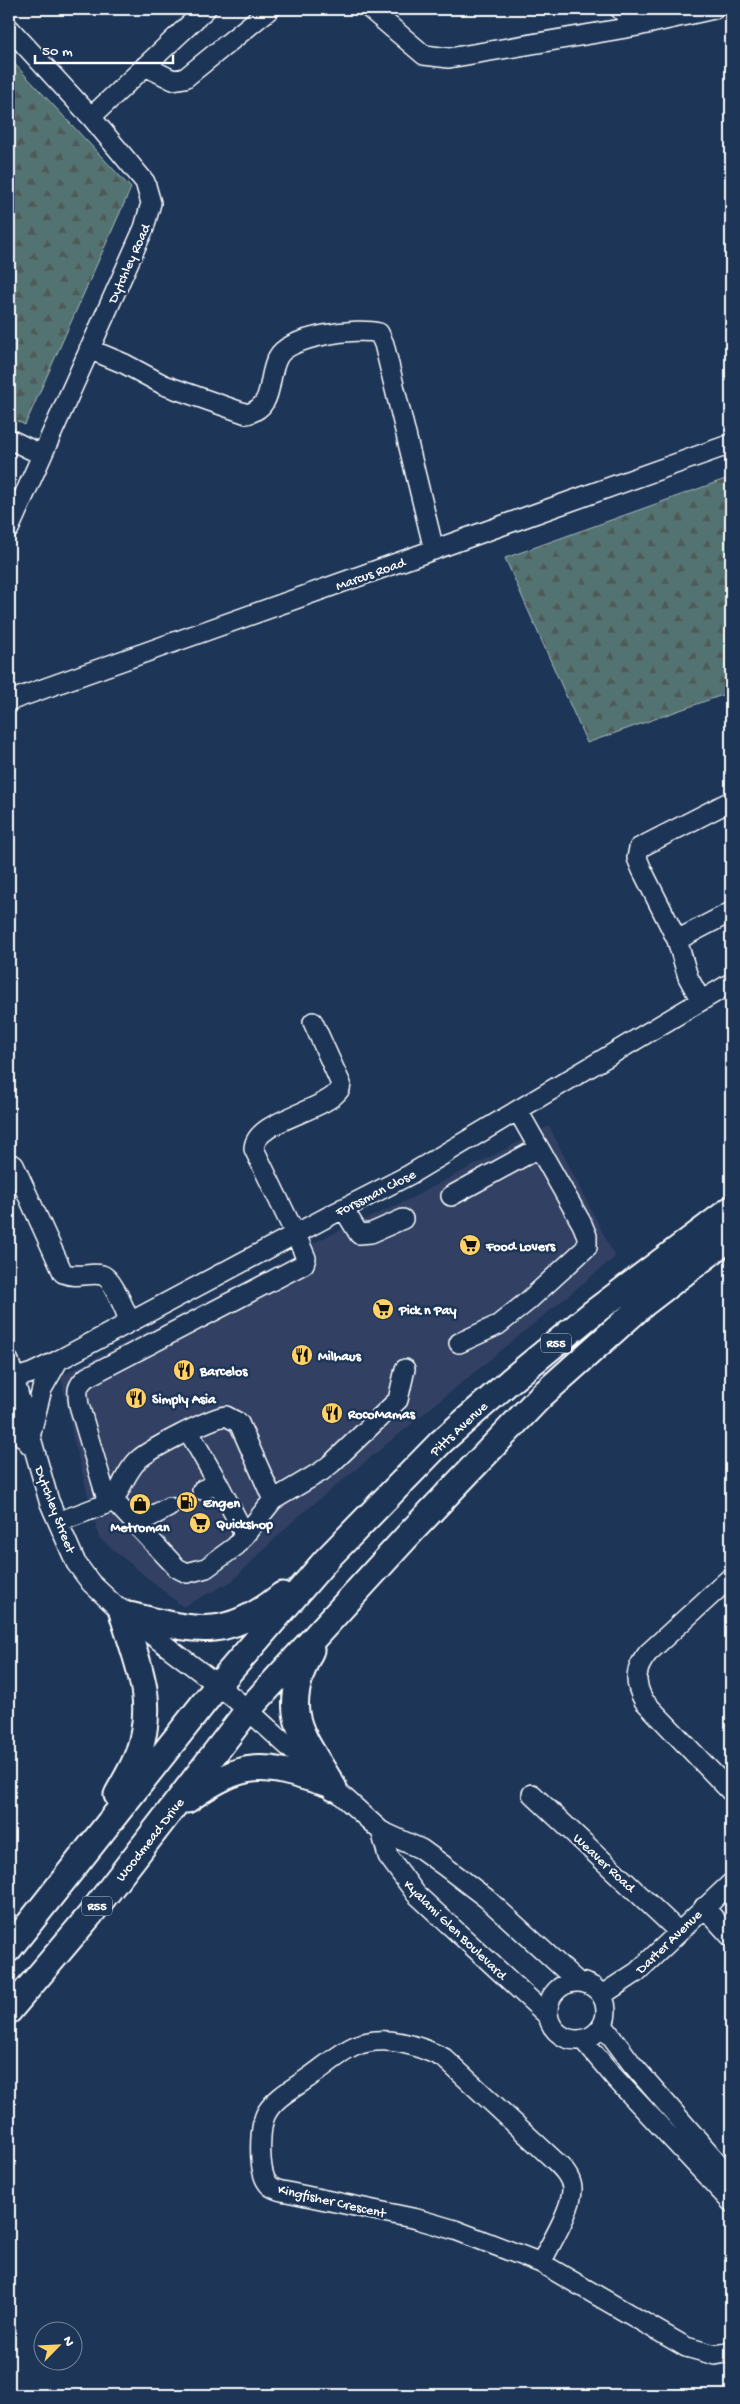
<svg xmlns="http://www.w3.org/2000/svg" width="740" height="2404" viewBox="0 0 740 2404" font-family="'Gochi Hand',sans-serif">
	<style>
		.built { fill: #304164 }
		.forest { fill: url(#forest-firs); stroke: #a9b9b8 }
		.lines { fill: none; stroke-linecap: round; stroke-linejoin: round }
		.minor-tunnel { stroke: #344968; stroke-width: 19; stroke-dasharray: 19 9; stroke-linecap: butt }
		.minor-casing { stroke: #fff; stroke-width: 22 }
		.major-casing { stroke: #fff; stroke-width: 29 }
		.minor { stroke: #1d3557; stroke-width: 19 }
		.major { stroke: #1d3557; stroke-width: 25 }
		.labels { text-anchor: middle; stroke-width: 5; stroke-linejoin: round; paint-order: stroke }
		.shield { fill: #1d3557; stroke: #bbc2cd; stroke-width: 1 }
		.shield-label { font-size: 12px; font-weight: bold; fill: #fff }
		.street-label { font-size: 14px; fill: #fff; stroke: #1d3557 }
		.poi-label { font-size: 14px; font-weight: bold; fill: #fff; stroke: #1d3557; text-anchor: start }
	</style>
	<defs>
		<pattern id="forest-firs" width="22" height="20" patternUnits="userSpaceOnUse" patternTransform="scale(1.25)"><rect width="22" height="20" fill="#537372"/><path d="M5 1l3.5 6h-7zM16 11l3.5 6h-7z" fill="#4e5a59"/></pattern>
	</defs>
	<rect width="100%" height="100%" fill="#1d3557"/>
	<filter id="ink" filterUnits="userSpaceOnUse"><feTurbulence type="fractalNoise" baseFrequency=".02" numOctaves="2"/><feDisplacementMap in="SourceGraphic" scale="10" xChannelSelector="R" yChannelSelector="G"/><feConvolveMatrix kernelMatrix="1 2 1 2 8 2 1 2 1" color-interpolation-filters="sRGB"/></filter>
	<g filter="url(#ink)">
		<path class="built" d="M 549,1126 L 615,1257 L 293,1521 L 232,1581 L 183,1607 L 99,1538 L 73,1437 L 61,1376 L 284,1261 L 317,1241 L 404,1202 Z"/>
		<path class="forest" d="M 9,58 L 131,188 L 25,425 L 9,417 Z
			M 731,477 L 731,692 L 587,743 L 505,558 Z"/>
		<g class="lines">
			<path class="minor-tunnel" d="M 169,1507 L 202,1490"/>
			<g class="minor-casing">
				<path id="minor" d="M 370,9 L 424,55 L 449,58 L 638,26 L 620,9
					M 638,26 L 714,9
					M 9,28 L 91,117 L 145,182 L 151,203 L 144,228 L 9,529
					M 145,66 L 173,80 L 185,78 L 270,9
					M 91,117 L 206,9
					M 89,349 L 125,364 L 164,385 L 247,414 C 276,406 266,378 278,357 C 289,336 358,327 379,333 L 384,344 L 434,550
					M 9,439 L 42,455
					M 9,701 L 731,444
					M 677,940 L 642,870 L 637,858 L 639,848 L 731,801
					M 701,1001 L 688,977 L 677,940 L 731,912
					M 14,1165 L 63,1273 C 78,1279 89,1272 102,1275 C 113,1278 125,1311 130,1322
					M 451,1196 L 539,1148
					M 343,1208 L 359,1234 L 371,1233 L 403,1219
					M 459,1343 L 498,1325 L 528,1301 L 587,1247 L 587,1236 L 582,1224 L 518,1111
					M 9,1361 L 49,1501 L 76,1563 L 91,1583 L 124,1614 L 218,1685 L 248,1710 L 381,1831 L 421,1849 L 443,1865 L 486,1898 L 578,1982
					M 9,1380 L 32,1373 L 59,1360 L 331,1215 L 409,1175 L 731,983
					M 9,1421 L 30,1445
					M 189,1432 L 218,1483 L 202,1490
					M 31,1433 L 42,1389 L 58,1361
					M 218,1483 L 245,1535
					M 114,1501 L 177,1568 L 187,1573 L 206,1568 L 236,1546 L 273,1500 L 322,1471 L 332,1463 L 398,1400 L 405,1369
					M 108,1503 L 79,1405 C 77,1391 76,1386 87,1377 L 304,1264 L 306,1258 L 300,1244 L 254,1149 C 254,1120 325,1112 340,1089 L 341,1084 L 313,1022
					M 58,1522 L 114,1501 C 121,1487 127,1471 138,1460 C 150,1449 210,1418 226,1416 L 239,1423 L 273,1500
					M 135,1525 L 169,1507
					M 731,1577 L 648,1653 C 634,1670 634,1683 644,1701 L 731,1792
					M 532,1794 L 678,1931
					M 381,1831 L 388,1856 L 416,1894 L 548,2016
					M 704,1907 L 731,1937
					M548 2011a29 29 0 1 1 58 0a29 29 0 1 1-58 0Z
					M 602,1995 L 637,1972 L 731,1883
					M 603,2025 L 632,2064 L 731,2178
					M 583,2040 L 615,2078 L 731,2202
					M 541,2263 C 550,2244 573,2208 572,2188 C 571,2176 561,2167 553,2159 L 444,2058 C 417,2045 385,2034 355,2046 C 339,2053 323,2068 308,2078 C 294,2088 276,2097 267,2112 C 259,2125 258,2170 267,2182 C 271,2189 280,2191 287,2192 L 417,2219 L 455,2230 L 541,2263 L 686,2347 L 715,2355 L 731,2352"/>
			</g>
			<g class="major-casing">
				<path id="major" d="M 124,1614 C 192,1629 222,1644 282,1595
					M 311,1650 C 279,1715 301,1732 334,1788
					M 117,1795 C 124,1782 133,1768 138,1754 C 157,1699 137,1664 122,1612
					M 187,1800 C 247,1758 263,1764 329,1784
					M 9,1949 L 218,1685 L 326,1560 L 441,1442 L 510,1381 L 594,1312 L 731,1209
					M 9,2011 L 90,1915 L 248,1710 L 412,1531 L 541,1396 L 645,1303 L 731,1237"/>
			</g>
			<use href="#minor" class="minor"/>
			<use href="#major" class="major"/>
		</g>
	</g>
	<defs>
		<g id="supermarket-disc" transform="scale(1.125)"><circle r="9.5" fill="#ffd166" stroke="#1d3557"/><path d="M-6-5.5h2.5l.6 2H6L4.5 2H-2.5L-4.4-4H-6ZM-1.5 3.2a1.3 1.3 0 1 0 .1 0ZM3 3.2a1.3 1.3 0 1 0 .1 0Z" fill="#111"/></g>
		<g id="restaurant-disc" transform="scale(1.125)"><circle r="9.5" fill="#ffd166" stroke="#1d3557"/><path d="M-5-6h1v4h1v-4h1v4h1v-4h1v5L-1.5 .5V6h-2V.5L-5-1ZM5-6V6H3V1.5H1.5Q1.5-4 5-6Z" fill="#111"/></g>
		<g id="fuel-disc" transform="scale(1.125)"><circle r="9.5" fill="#ffd166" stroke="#1d3557"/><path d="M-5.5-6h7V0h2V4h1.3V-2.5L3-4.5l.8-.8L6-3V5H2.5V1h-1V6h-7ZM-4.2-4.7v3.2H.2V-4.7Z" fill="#111"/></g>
		<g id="shop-disc" transform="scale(1.125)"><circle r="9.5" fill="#ffd166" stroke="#1d3557"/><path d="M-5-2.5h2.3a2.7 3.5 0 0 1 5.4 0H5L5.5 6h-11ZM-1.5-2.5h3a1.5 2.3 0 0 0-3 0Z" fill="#111"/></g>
	</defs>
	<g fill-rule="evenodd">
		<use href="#supermarket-disc" x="470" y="1245"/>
		<use href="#supermarket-disc" x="383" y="1309"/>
		<use href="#restaurant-disc" x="302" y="1355"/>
		<use href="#restaurant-disc" x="184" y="1370"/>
		<use href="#restaurant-disc" x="136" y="1398"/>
		<use href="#restaurant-disc" x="332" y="1413"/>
		<use href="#fuel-disc" x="187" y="1502"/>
		<use href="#shop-disc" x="140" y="1504"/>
		<use href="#supermarket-disc" x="200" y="1523"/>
	</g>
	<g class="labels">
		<g class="shield">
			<rect x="541" y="1333.5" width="30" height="19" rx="4"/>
			<rect x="82" y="1896.5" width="30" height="19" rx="4"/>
		</g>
		<g class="shield-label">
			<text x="556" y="1347">R55</text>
			<text x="97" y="1910">R55</text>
		</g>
		<g class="street-label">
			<text transform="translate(128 263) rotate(-66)" y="5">Dytchley Road</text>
			<text transform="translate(370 573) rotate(-20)" y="5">Marcus Road</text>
			<text transform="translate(375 1192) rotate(-27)" y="5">Forssman Close</text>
			<text transform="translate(458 1428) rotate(-43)" y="5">Pitts Avenue</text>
			<text transform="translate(56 1509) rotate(69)" y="5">Dytchley Street</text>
			<text transform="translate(149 1839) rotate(-52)" y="5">Woodmead Drive</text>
			<text transform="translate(605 1862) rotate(43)" y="5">Weaver Road</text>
			<text transform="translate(456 1929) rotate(44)" y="5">Kyalami Glen Boulevard</text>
			<text transform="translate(668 1941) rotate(-44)" y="5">Darter Avenue</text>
			<text transform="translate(332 2200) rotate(13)" y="5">Kingfisher Crescent</text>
		</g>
		<g class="poi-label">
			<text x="486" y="1250">Food Lovers</text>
			<text x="399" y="1314">Pick n Pay</text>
			<text x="318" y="1360">Milhaus</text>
			<text x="200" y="1375">Barcelos</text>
			<text x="152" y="1403">Simply Asia</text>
			<text x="348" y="1418">RocoMamas</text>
			<text x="203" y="1507">Engen</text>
			<text x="216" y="1528">Quickshop</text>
			<text x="140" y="1531" text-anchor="middle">Metroman</text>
		</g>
	</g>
	<rect width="740" height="2404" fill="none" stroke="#1d3557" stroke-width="30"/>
	<rect x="15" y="15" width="710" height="2374" fill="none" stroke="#fff" stroke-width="2" filter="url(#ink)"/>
	<g transform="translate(58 2346) rotate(66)"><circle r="24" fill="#1d3557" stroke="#77869a"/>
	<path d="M0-4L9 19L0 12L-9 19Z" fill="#ffd166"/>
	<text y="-8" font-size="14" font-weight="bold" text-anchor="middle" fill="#ffffff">N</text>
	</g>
	<path d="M35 55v8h138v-8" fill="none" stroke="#ffffff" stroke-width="2.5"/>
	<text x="42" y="55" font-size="15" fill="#ffffff" stroke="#1d3557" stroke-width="4" paint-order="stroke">50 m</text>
</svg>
